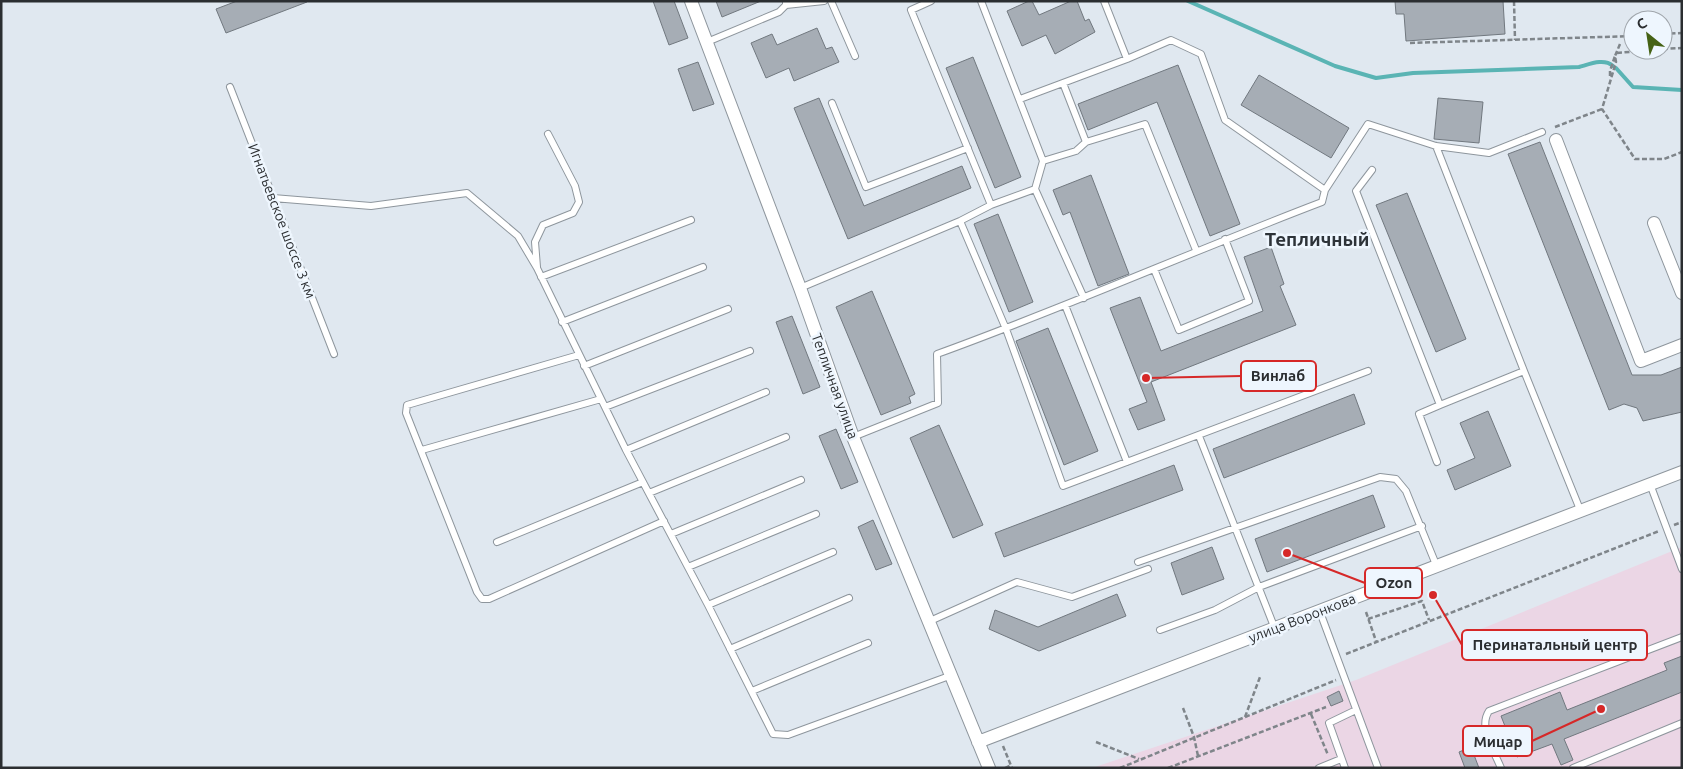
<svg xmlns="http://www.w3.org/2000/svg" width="1683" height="769" viewBox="0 0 1683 769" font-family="Ubuntu,sans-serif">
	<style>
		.medical { fill: #ebd6e5 }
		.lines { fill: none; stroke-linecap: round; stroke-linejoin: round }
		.stream { stroke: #5ab4b4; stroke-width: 4 }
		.building { fill: #a6adb5; stroke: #71787f }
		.service-casing { stroke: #8e969d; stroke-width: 8 }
		.minor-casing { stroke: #8e969d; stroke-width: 14 }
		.path { stroke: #7f858a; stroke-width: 2.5; stroke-dasharray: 5 2.5; stroke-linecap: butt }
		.service { stroke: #fff; stroke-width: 6 }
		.minor { stroke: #fff; stroke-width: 12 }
		.labels { text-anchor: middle; stroke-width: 5; stroke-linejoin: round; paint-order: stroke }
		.street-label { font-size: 14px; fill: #2b2e31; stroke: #eef6fe }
		.district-label { font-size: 19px; font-weight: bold; fill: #2d3339; stroke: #eef6fe }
		.leader { fill: none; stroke: #d62828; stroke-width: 2 }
		.callout-dot { fill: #d62828; stroke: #eef6fe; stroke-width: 2 }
		.callout { fill: #eef6fe; stroke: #d62828; stroke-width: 2 }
		.callout-label { font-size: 15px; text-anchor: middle; font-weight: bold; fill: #2b2e31 }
	</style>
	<rect width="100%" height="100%" fill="#e0e8f0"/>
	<path class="medical" d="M 1682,547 L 1682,768 L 1092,768 L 1356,680 Z"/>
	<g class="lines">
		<path class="stream" d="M 1188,1 L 1335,66 L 1376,78 L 1413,73 L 1579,67 C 1590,64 1604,58 1613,66
			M 1616,68 L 1633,87 L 1682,90"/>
	</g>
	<path class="building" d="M 237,1 L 306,1 L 307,2 L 226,33 L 216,9 Z
		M 653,1 L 674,1 L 688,38 L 669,45 Z
		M 716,1 L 761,1 L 722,17 Z
		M 1029,1 L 1032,1 L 1039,15 L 1071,1 L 1077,1 L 1085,21 L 1089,19 L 1095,32 L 1055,54 L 1046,35 L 1022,46 L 1007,11 Z
		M 1395,1 L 1503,1 L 1505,34 L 1406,41 L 1404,14 L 1396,14 Z
		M 817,28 L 826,49 L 832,47 L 839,62 L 794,81 L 789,68 L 766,78 L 751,43 L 772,34 L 777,45 Z
		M 973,57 L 1021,177 L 995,188 L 946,68 Z
		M 698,62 L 714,104 L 693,111 L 678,69 Z
		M 1178,65 L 1240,224 L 1210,236 L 1157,102 L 1088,130 L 1078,104 Z
		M 1259,75 L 1349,128 L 1331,158 L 1241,105 Z
		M 819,98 L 864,206 L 962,166 L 971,188 L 848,239 L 794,108 Z
		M 1438,98 L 1483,102 L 1479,143 L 1434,139 Z
		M 1540,142 L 1632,375 L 1661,375 L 1682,367 L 1682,412 L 1643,421 L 1637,408 L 1624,404 L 1609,410 L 1508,154 Z
		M 1091,175 L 1129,274 L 1098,286 L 1070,212 L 1063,215 L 1053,190 Z
		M 1407,193 L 1466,339 L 1436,352 L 1376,205 Z
		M 998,214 L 1033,302 L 1009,312 L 974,224 Z
		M 1271,247 L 1284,284 L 1280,286 L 1296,325 L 1151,382 L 1165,420 L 1138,430 L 1129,409 L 1147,402 L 1110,308 L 1140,297 L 1161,351 L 1263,311 L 1244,257 Z
		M 872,291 L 915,394 L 909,397 L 911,403 L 881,415 L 836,307 Z
		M 792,316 L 820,387 L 803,394 L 776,322 Z
		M 1048,328 L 1098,451 L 1064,465 L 1016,341 Z
		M 1354,394 L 1365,424 L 1224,478 L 1213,449 Z
		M 1488,411 L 1511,466 L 1455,490 L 1447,470 L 1475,458 L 1460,423 Z
		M 939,425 L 983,525 L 953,538 L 910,438 Z
		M 836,429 L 858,482 L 841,489 L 819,436 Z
		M 1174,465 L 1183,490 L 1004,557 L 995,533 Z
		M 1373,495 L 1385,527 L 1267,572 L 1255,539 Z
		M 873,520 L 892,564 L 876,570 L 858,527 Z
		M 1212,547 L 1224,579 L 1182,595 L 1171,563 Z
		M 1117,594 L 1126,616 L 1039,651 L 989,629 L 995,610 L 1038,627 Z
		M 1682,656 L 1682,692 L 1564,739 L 1573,760 L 1561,765 L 1552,744 L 1517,757 L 1501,716 L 1560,692 L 1567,710 L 1667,670 L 1664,663 Z
		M 1339,691 L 1343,701 L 1331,706 L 1327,697 Z
		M 1471,747 L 1479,768 L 1465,768 L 1459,752 Z"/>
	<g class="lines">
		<g class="service-casing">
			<path id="service" d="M 831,1 L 855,56
				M 931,1 L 911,10 L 991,205
				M 981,1 L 1043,161
				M 786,5 L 824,1
				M 707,42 L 779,12 L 786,5 L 786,1
				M 1063,83 L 1086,142
				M 230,87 L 334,354
				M 1020,99 L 1127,59
				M 832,103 L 866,187 L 968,148
				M 1436,146 L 1524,371
				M 1372,170 L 1356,191 L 1440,405 L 1524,371 L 1581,512
				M 1035,189 L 1084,298
				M 1325,190 L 1368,124 L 1436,146 L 1489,153 L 1542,132
				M 273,198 L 371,206 L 467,193 L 518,236 L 537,268 L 626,450 L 708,605 L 773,734 L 788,735 L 952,675
				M 960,221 L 1006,329 L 1063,486 L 1368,371
				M 537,267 L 535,242 L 543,225 L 573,213 L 579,202 L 575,186 L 548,134
				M 1154,269 L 1179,330 L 1249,301 L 1225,239
				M 541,277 L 691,220
				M 800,288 L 960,221 L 991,205 L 1035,189 L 1043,161 L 1076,151 L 1086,142 L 1145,124 L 1196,250
				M 1065,305 L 1127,462
				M 562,322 L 703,267
				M 579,355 L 407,405 L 406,413 L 477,592 L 482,599 L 489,599 L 664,521
				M 584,366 L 728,309
				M 605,407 L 750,351
				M 1199,436 L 1275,629
				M 853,437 L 938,403 L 937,354 C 1067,307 1193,251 1322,202 L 1325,190 L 1225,120 L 1201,54 L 1171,40 L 1127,59 L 1104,1
				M 422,450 L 601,399
				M 626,450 L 766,392
				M 1437,462 L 1419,414 L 1440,405
				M 1650,484 L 1682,569
				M 649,493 L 786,437
				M 671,534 L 801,480
				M 497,542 L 643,482
				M 1138,562 L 1380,477 L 1396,479 L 1406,491 L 1437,567
				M 688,567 L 816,514
				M 708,605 L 833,552
				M 1320,612 L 1378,768
				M 930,621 L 1017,582 L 1072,597 L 1148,569
				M 1160,630 L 1215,610 L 1259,587 L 1422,526
				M 730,649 L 849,598
				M 752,691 L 868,643
				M 1319,768 L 1341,759
				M 1345,768 L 1329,723 L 1356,710
				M 1501,768 C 1494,751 1478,727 1489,711 L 1682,637
				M 1573,768 L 1682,723"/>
		</g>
		<g class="minor-casing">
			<path id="minor" d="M 691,1 L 800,288 L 853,437 L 989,768
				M 1556,140 L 1641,361 L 1682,345
				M 1654,223 L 1682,293
				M 978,742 L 1682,472"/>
		</g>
		<path class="path" d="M 1514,1 L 1515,40
			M 1663,34 L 1682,33
			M 1410,43 L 1633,36
			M 1620,44 L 1615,56 L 1616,62 L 1602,109 L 1635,159 L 1664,159 L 1682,152
			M 1663,49 L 1682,48
			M 1617,53 L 1652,50
			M 1610,76 L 1610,71 L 1615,56
			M 1555,127 L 1602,109
			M 1674,525 L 1682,522
			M 1366,612 L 1376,641
			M 1368,619 L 1422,601 L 1429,620
			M 1346,654 L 1659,531
			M 1183,708 L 1194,737 L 1198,756
			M 1311,714 L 1328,755
			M 1245,717 L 1260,677
			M 1096,742 L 1139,759
			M 1003,746 L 1012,768
			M 1005,768 L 1011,765
			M 1120,768 L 1336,680
			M 1168,768 L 1326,707"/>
		<use href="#service" class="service"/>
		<use href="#minor" class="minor"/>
	</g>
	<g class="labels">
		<g class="street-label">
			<text transform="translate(282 221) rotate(69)" y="5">Игнатьевское шоссе 3 км</text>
			<text transform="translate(835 386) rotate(70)" y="5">Тепличная улица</text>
			<text transform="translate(1302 618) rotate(-21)" y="5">улица Воронкова</text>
		</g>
		<g class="district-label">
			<text x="1317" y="246">Тепличный</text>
		</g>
	</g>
	<path class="leader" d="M1146 378L1241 376M1287 553L1365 583M1433 595L1462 645M1601 709L1532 741"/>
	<g class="callout-dot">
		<circle cx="1146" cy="378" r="5"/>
		<circle cx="1287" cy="553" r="5"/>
		<circle cx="1433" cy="595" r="5"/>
		<circle cx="1601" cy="709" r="5"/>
	</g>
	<g class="callout">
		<rect x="1241" y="361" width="75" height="30" rx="5"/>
		<rect x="1365" y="568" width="57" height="30" rx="5"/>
		<rect x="1462" y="630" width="185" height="30" rx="5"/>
		<rect x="1463" y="726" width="69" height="30" rx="5"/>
	</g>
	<g class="callout-label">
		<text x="1278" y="381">Винлаб</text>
		<text x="1394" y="588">Ozon</text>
		<text x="1555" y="650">Перинатальный центр</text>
		<text x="1498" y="747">Мицар</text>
	</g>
	<rect width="1683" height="769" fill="none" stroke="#2b2e31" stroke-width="5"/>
	<g transform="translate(1648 35) rotate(330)"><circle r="24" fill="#eef6fe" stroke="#a0a6ac"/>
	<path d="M0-4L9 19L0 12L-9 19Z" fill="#456215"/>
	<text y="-8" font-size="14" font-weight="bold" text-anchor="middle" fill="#2b2e31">С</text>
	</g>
</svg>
